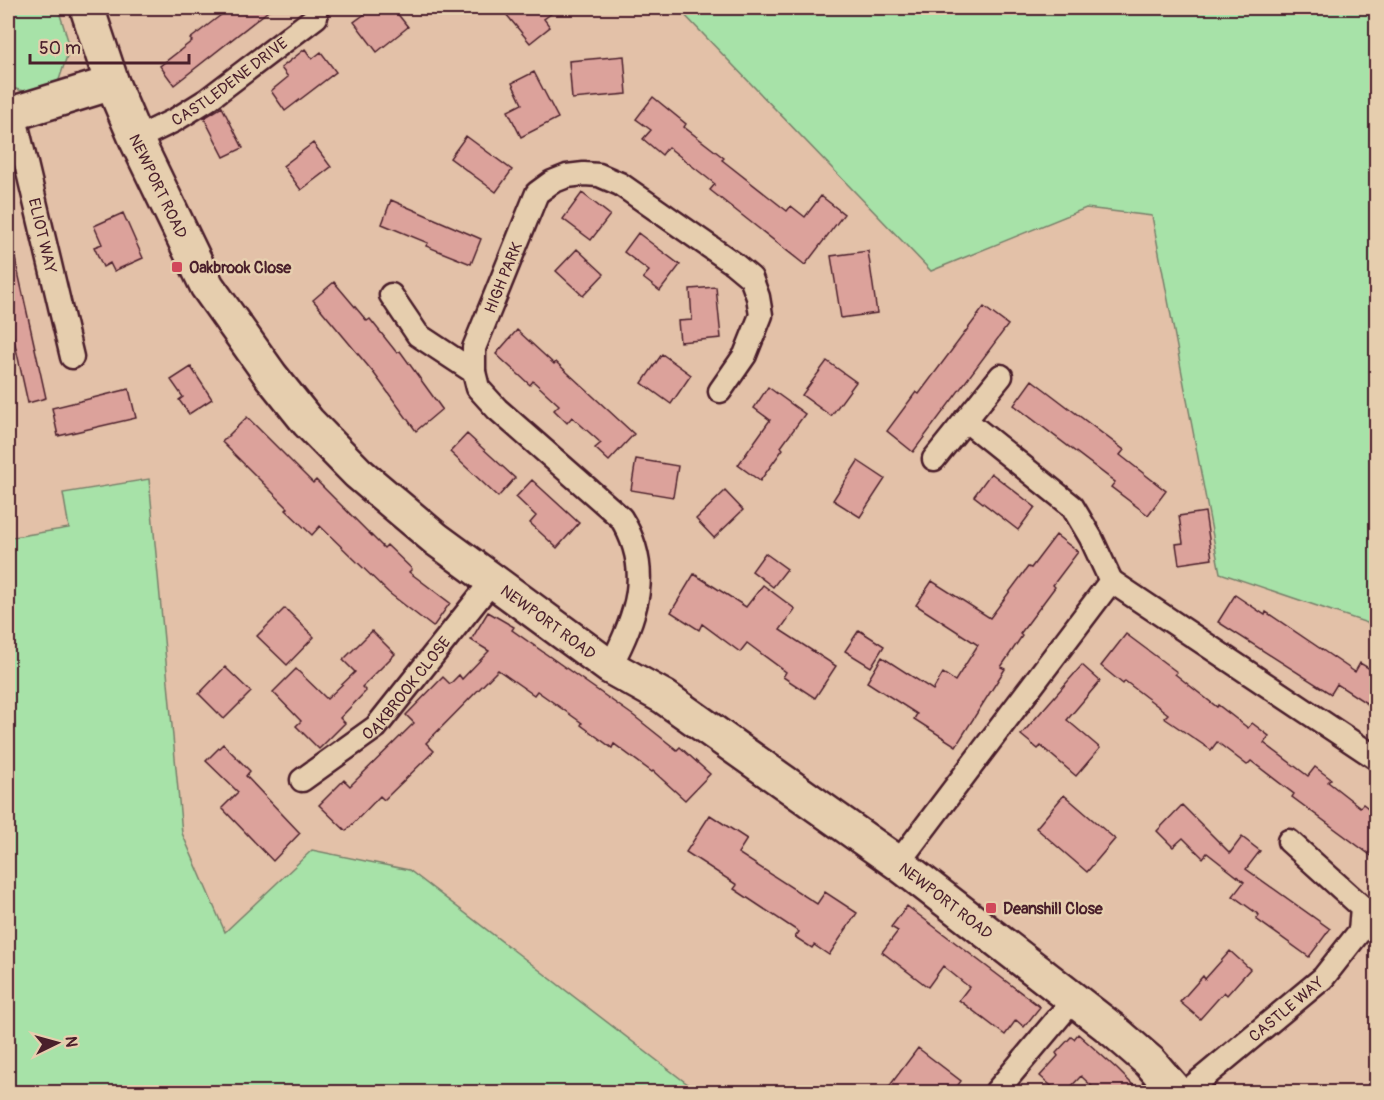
<svg xmlns="http://www.w3.org/2000/svg" width="1384" height="1100" viewBox="0 0 1384 1100" font-family="Pangolin,sans-serif">
	<style>
		.green { fill: #a7e2a8; stroke: #78806a; stroke-width: 1.5 }
		.building { fill: #dca29b; stroke: #4a1f2b; stroke-width: 1.5 }
		.lines { fill: none; stroke-linecap: round; stroke-linejoin: round }
		.street-casing { stroke: #4a1f2b; stroke-width: 27 }
		.secondary-casing { stroke: #4a1f2b; stroke-width: 38 }
		.highway-casing { stroke: #4a1f2b; stroke-width: 38 }
		.street { stroke: #e6ceae; stroke-width: 22 }
		.secondary { stroke: #e6ceae; stroke-width: 33 }
		.highway { stroke: #e6ceae; stroke-width: 33 }
		.poi-dot { fill: #d1495b; stroke: #e6ceae; stroke-width: 2 }
		.labels { text-anchor: middle; stroke-width: 5; stroke-linejoin: round; paint-order: stroke }
		.street-label { font-size: 16px; fill: #4a1f2b; stroke: #e6ceae }
		.poi-label { font-size: 16px; font-weight: bold; fill: #4a1f2b; stroke: #e6ceae; text-anchor: start }
	</style>
	<rect width="100%" height="100%" fill="#e3c1a8"/>
	<filter id="ink" filterUnits="userSpaceOnUse"><feTurbulence type="fractalNoise" baseFrequency=".0167" numOctaves="2"/><feDisplacementMap in="SourceGraphic" scale="12" xChannelSelector="R" yChannelSelector="G"/><feConvolveMatrix kernelMatrix="1 2 1 2 8 2 1 2 1" color-interpolation-filters="sRGB"/></filter>
	<g filter="url(#ink)">
		<path class="green" d="M 8,8 L 58,8 L 70,47 L 58,83 L 27,92 L 8,87 Z
			M 678,8 L 1376,8 L 1376,626 L 1220,573 L 1152,216 L 1086,208 L 931,271 Z
			M 149,479 L 182,833 L 225,932 L 312,850 L 409,870 L 698,1092 L 8,1092 L 8,538 L 69,528 L 63,493 Z"/>
		<path class="building" d="M 215,8 L 272,8 L 174,85 L 160,66 L 192,41 L 190,39 L 221,15 Z
			M 373,8 L 393,8 L 408,27 L 377,52 L 354,22 Z
			M 501,8 L 559,8 L 544,19 L 550,27 L 530,43 Z
			M 305,49 L 312,59 L 321,52 L 336,72 L 285,111 L 271,91 L 288,77 L 281,68 Z
			M 624,56 L 627,94 L 572,99 L 569,61 Z
			M 534,72 L 558,118 L 521,137 L 508,111 L 522,104 L 512,83 Z
			M 653,97 L 686,124 L 684,127 L 724,158 L 722,160 L 787,211 L 791,206 L 805,217 L 821,196 L 844,214 L 805,265 L 710,190 L 715,184 L 668,147 L 662,155 L 643,139 L 651,130 L 636,119 Z
			M 222,107 L 243,148 L 224,157 L 204,118 Z
			M 466,136 L 512,170 L 496,192 L 450,158 Z
			M 313,143 L 331,167 L 301,190 L 283,166 Z
			M 582,193 L 610,215 L 591,240 L 563,219 Z
			M 391,200 L 481,239 L 471,264 L 426,246 L 428,243 L 382,224 Z
			M 123,213 L 143,258 L 114,271 L 110,263 L 103,267 L 94,247 L 102,244 L 94,226 Z
			M 638,233 L 680,265 L 660,291 L 643,278 L 649,271 L 624,252 Z
			M 577,249 L 604,274 L 583,296 L 556,271 Z
			M 868,251 L 877,313 L 841,318 L 831,256 Z
			M 14,254 L 46,398 L 28,403 L 8,312 L 8,255 Z
			M 334,282 L 367,321 L 370,319 L 397,353 L 400,351 L 442,409 L 416,431 L 373,372 L 313,300 Z
			M 716,287 L 721,338 L 680,342 L 678,321 L 692,320 L 690,289 Z
			M 984,307 L 1008,325 L 913,452 L 887,431 L 916,392 L 919,394 Z
			M 517,330 L 554,364 L 556,362 L 634,434 L 609,461 L 595,448 L 601,443 L 572,417 L 567,423 L 554,410 L 559,405 L 533,381 L 530,385 L 496,354 Z
			M 662,354 L 691,375 L 671,404 L 642,383 Z
			M 827,361 L 856,382 L 831,416 L 802,395 Z
			M 191,367 L 212,399 L 189,414 L 179,400 L 183,397 L 171,380 Z
			M 1032,380 L 1124,450 L 1120,455 L 1166,491 L 1148,515 L 1111,487 L 1115,482 L 1014,405 Z
			M 768,387 L 805,414 L 781,447 L 783,449 L 760,481 L 738,465 L 770,420 L 754,408 Z
			M 129,389 L 136,418 L 58,436 L 52,408 Z
			M 247,417 L 313,483 L 316,480 L 384,548 L 387,545 L 412,569 L 409,572 L 450,603 L 433,627 L 389,593 L 320,526 L 312,535 L 286,510 L 288,508 L 222,442 Z
			M 467,434 L 515,478 L 498,497 L 450,452 Z
			M 636,459 L 678,466 L 673,497 L 631,490 Z
			M 858,461 L 885,479 L 860,517 L 833,500 Z
			M 991,473 L 1035,507 L 1018,530 L 974,496 Z
			M 532,480 L 579,523 L 557,548 L 530,523 L 536,516 L 516,497 Z
			M 725,491 L 743,510 L 714,538 L 696,519 Z
			M 1205,512 L 1212,559 L 1179,564 L 1176,544 L 1183,543 L 1179,516 Z
			M 1056,535 L 1078,552 L 1053,585 L 1055,587 L 1020,634 L 1022,636 L 1001,667 L 1005,669 L 956,746 L 914,719 L 917,714 L 867,682 L 882,657 L 933,690 L 943,673 L 955,681 L 978,645 L 916,605 L 932,581 L 990,618 L 1028,567 L 1031,568 Z
			M 765,553 L 787,569 L 773,587 L 752,571 Z
			M 694,574 L 746,607 L 763,585 L 795,609 L 780,630 L 836,666 L 815,698 L 783,677 L 786,672 L 747,643 L 740,652 L 702,624 L 699,630 L 671,612 Z
			M 1235,595 L 1265,615 L 1266,612 L 1355,672 L 1360,663 L 1377,673 L 1377,710 L 1337,684 L 1331,694 L 1218,622 Z
			M 285,608 L 314,637 L 287,665 L 257,636 Z
			M 488,612 L 514,627 L 512,630 L 634,716 L 677,750 L 680,747 L 710,774 L 685,800 L 653,771 L 652,772 L 614,744 L 612,748 L 581,725 L 582,723 L 537,691 L 534,695 L 498,670 L 426,743 L 434,751 L 384,800 L 380,796 L 346,831 L 319,805 L 344,780 L 350,786 L 414,723 L 406,715 L 443,677 L 450,684 L 459,675 L 462,679 L 489,651 L 471,640 Z
			M 859,630 L 884,646 L 871,667 L 845,651 Z
			M 372,631 L 395,654 L 362,687 L 366,691 L 340,718 L 345,723 L 319,749 L 296,726 L 301,721 L 273,692 L 296,669 L 327,699 L 355,672 L 343,660 Z
			M 1126,634 L 1177,672 L 1175,674 L 1217,707 L 1218,705 L 1248,728 L 1252,723 L 1269,736 L 1264,743 L 1308,776 L 1315,767 L 1331,779 L 1328,782 L 1360,807 L 1363,804 L 1377,815 L 1377,860 L 1292,797 L 1294,794 L 1251,761 L 1247,765 L 1217,742 L 1211,750 L 1164,718 L 1168,714 L 1125,681 L 1123,684 L 1101,666 Z
			M 1082,665 L 1100,681 L 1067,720 L 1100,748 L 1076,776 L 1041,746 L 1038,749 L 1021,735 Z
			M 225,667 L 251,692 L 224,719 L 199,694 Z
			M 223,744 L 250,771 L 246,776 L 300,833 L 273,861 L 222,808 L 238,792 L 206,761 Z
			M 1064,795 L 1115,839 L 1087,872 L 1036,828 Z
			M 1182,805 L 1230,853 L 1242,837 L 1260,851 L 1246,869 L 1330,929 L 1309,957 L 1256,919 L 1259,915 L 1233,896 L 1244,882 L 1207,853 L 1203,858 L 1183,838 L 1173,847 L 1157,831 Z
			M 710,815 L 747,839 L 738,853 L 817,904 L 825,892 L 857,913 L 829,955 L 814,945 L 812,948 L 795,937 L 799,932 L 734,889 L 737,885 L 686,852 Z
			M 907,906 L 1040,1007 L 1024,1027 L 1016,1020 L 1005,1035 L 959,1000 L 969,987 L 943,966 L 928,987 L 882,952 L 898,931 L 891,927 Z
			M 1230,951 L 1250,969 L 1227,995 L 1224,992 L 1200,1019 L 1180,1002 L 1203,976 L 1205,979 Z
			M 1078,1034 L 1117,1069 L 1140,1092 L 1098,1092 L 1081,1076 L 1066,1092 L 1058,1092 L 1040,1076 L 1058,1056 L 1056,1053 L 1071,1037 L 1074,1039 Z
			M 918,1048 L 961,1081 L 953,1092 L 885,1092 Z"/>
		<g class="lines">
			<g class="street-casing">
				<g id="street">
					<path id="s1" d="M 14,113 L 72,357"/>
					<path id="s2" d="M 136,139 L 175,120 L 207,100 L 316,17"/>
					<path d="M 391,295 L 418,335 L 474,372"/>
					<path d="M 965,420 L 1072,506 L 1091,538 L 1111,581"/>
					<path d="M 934,459 L 1001,376"/>
					<path id="s3" d="M 610,667 C 636,617 654,571 621,518 L 497,409 L 478,388 L 474,372 L 474,348 L 537,193 L 552,182 L 567,176 L 584,174 L 599,175 L 620,184 L 733,263 L 751,278 L 758,297 L 761,315 L 745,355 L 720,391"/>
					<path id="s4" d="M 302,780 L 376,727 L 493,580"/>
					<path d="M 898,863 L 1111,581 L 1376,758"/>
					<path d="M 996,1092 L 1074,999"/>
					<path id="s5" d="M 1186,1092 L 1323,978 L 1360,931 L 1362,907 L 1289,841"/>
				</g>
			</g>
			<g class="secondary-casing">
				<path id="secondary" d="M 8,115 L 112,83"/>
			</g>
			<g class="highway-casing">
				<g id="highway">
					<path id="s6" d="M 87,8 L 112,83 L 136,139 L 207,286 L 271,376 L 308,422 L 358,473 L 436,539 L 610,667 L 664,697 L 898,863 L 1113,1030 L 1150,1062 L 1176,1092"/>
				</g>
			</g>
			<use href="#street" class="street"/>
			<use href="#secondary" class="secondary"/>
			<use href="#highway" class="highway"/>
		</g>
	</g>
	<g class="poi-dot">
		<rect x="171" y="261" width="12" height="12" rx="3"/>
		<rect x="985" y="902" width="12" height="12" rx="3"/>
	</g>
	<g class="labels">
		<g class="street-label">
			<text dy="6" stroke="none"><textPath href="#s2" startOffset="110">CASTLEDENE DRIVE</textPath></text>
			<text dy="6" stroke="none"><textPath href="#s6" startOffset="192">NEWPORT ROAD</textPath></text>
			<text dy="6" stroke="none"><textPath href="#s1" startOffset="126">ELIOT WAY</textPath></text>
			<text dy="6" stroke="none"><textPath href="#s3" startOffset="468">HIGH PARK</textPath></text>
			<text dy="6" stroke="none"><textPath href="#s6" startOffset="786">NEWPORT ROAD</textPath></text>
			<text dy="6" stroke="none"><textPath href="#s4" startOffset="140">OAKBROOK CLOSE</textPath></text>
			<text dy="6" stroke="none"><textPath href="#s6" startOffset="1272">NEWPORT ROAD</textPath></text>
			<text dy="6" stroke="none"><textPath href="#s5" startOffset="130">CASTLE WAY</textPath></text>
		</g>
		<g class="poi-label">
			<text x="189" y="273">Oakbrook Close</text>
			<text x="1003" y="914">Deanshill Close</text>
		</g>
	</g>
	<rect width="1384" height="1100" fill="none" stroke="#e6ceae" stroke-width="30"/>
	<rect x="15" y="15" width="1354" height="1070" fill="none" stroke="#4a1f2b" stroke-width="2" filter="url(#ink)"/>
	<g transform="translate(57 1043) rotate(85)" stroke="#e6ceae" stroke-width="4.5" paint-order="stroke">
	<path d="M0-4.5L10 22L0 15L-10 22Z" fill="#4a1f2b"/>
	<text y="-9" font-size="16" font-weight="bold" text-anchor="middle" fill="#4a1f2b">N</text>
	</g>
	<path d="M30 54v9h159v-9" fill="none" stroke="#4a1f2b" stroke-width="3"/>
	<text x="39" y="54" font-size="18" fill="#4a1f2b" stroke="#e6ceae" stroke-width="4.5" paint-order="stroke">50 m</text>
</svg>
